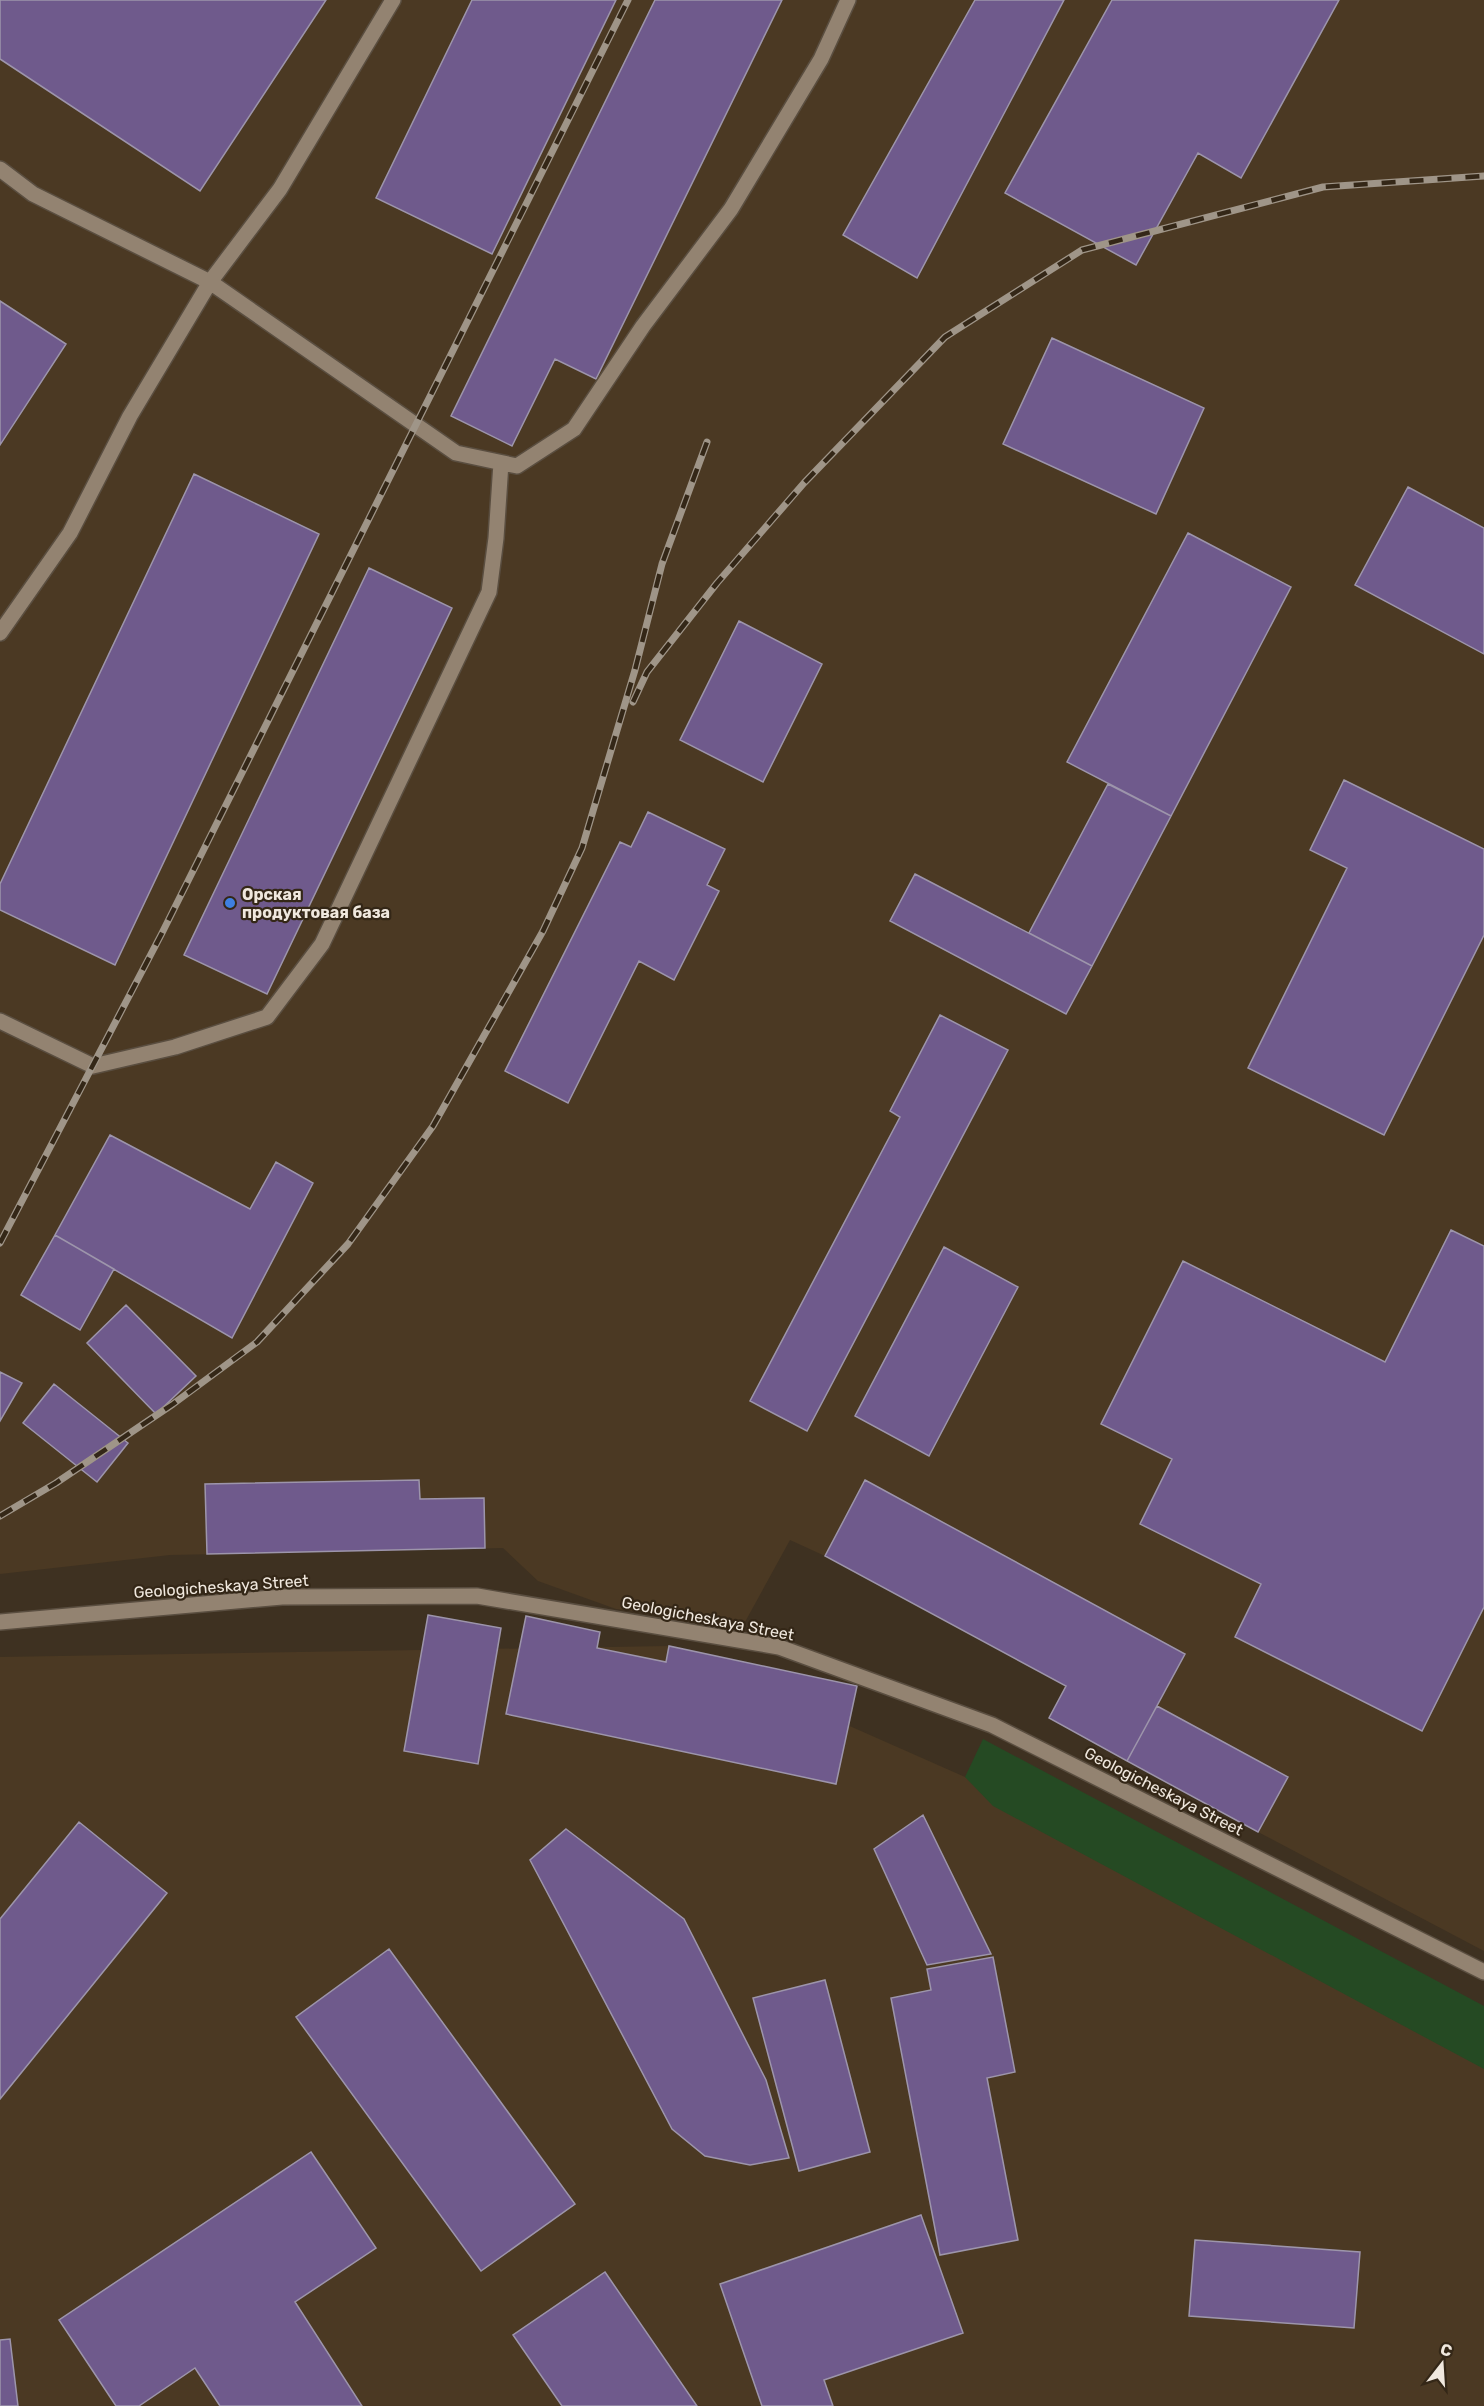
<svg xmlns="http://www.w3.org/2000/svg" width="1484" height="2406" viewBox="0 0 1484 2406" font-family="Rubik,sans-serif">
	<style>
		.built { fill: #4b3923 }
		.green { fill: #254a23 }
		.building { fill: #6f5a8c; stroke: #9d95ab; stroke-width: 1.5 }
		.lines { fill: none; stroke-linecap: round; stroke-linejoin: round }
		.lane-casing { stroke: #5a4e40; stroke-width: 18 }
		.street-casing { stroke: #5a4e40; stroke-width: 18 }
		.lane { stroke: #938371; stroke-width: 15 }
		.street { stroke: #938371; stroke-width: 15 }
		.rail-casing { stroke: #9f9588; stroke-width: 7 }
		.rail { stroke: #342717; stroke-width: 4.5; stroke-dasharray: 14; stroke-linecap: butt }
		.shop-dot { fill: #3f7fe0; stroke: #342717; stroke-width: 2 }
		.labels { text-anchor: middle; stroke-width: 4.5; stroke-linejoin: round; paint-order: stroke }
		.poi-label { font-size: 16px; font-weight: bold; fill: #f0e8de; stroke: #342717; text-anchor: start }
		.street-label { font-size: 16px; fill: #f0e8de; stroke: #342717 }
	</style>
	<rect width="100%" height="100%" fill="#3e3121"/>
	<path class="built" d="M 0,0 L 1484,0 L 1484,1951 L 1258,1832 L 1049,1718 L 1065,1686 L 825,1556 L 790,1540 L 745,1622 L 616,1609 L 538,1581 L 503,1548 L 170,1555 L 0,1574 Z
		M 669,1646 L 965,1777 L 1484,2066 L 1484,2406 L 0,2406 L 0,1657 Z"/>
	<path class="green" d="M 983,1739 L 1484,2006 L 1484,2069 L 993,1806 L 965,1777 Z"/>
	<path class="building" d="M 0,0 L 326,0 L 200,191 L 0,59 Z
		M 472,0 L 616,0 L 492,254 L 376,198 Z
		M 655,0 L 782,0 L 596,379 L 555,359 L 512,446 L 451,416 Z
		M 975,0 L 1064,0 L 917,278 L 843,235 Z
		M 1112,0 L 1339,0 L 1241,178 L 1198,153 L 1136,265 L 1005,193 Z
		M 0,301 L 66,344 L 0,445 Z
		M 1052,338 L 1204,408 L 1156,514 L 1003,444 Z
		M 194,474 L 319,534 L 115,965 L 0,910 L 0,884 Z
		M 1408,487 L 1484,528 L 1484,654 L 1355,585 Z
		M 1188,533 L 1291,587 L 1171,816 L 1067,762 Z
		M 369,568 L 452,608 L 267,994 L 184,955 Z
		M 739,621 L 822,664 L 763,782 L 680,740 Z
		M 1344,780 L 1484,849 L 1484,935 L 1384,1135 L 1248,1068 L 1347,868 L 1310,850 Z
		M 1108,784 L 1171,816 L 1092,966 L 1029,933 Z
		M 648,812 L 725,849 L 707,885 L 719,891 L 674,980 L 639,961 L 568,1103 L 505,1071 L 620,842 L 631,847 Z
		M 915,874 L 1092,966 L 1066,1014 L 890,921 Z
		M 940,1015 L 1008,1050 L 807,1431 L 750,1401 L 900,1117 L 890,1111 Z
		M 110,1135 L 250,1209 L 276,1162 L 313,1183 L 232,1338 L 55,1235 Z
		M 1451,1230 L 1484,1246 L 1484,1607 L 1422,1731 L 1235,1637 L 1261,1584 L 1140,1524 L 1172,1459 L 1101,1424 L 1183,1261 L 1385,1362 Z
		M 55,1235 L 114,1269 L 80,1330 L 21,1295 Z
		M 944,1247 L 1018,1287 L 929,1456 L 855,1416 Z
		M 126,1305 L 196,1376 L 156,1414 L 87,1343 Z
		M 0,1372 L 22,1383 L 0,1421 Z
		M 54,1384 L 128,1443 L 97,1482 L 23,1423 Z
		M 419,1480 L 420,1499 L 484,1498 L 485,1548 L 207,1554 L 205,1484 Z
		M 865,1480 L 1185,1654 L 1127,1761 L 1049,1718 L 1066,1686 L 825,1556 Z
		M 428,1615 L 501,1628 L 478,1764 L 404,1751 Z
		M 526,1616 L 600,1632 L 597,1648 L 666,1662 L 669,1646 L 857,1686 L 836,1784 L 506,1714 Z
		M 1157,1706 L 1288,1777 L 1258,1832 L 1127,1761 Z
		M 923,1815 L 991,1954 L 927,1965 L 874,1849 Z
		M 79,1822 L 167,1893 L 0,2099 L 0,1919 Z
		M 566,1829 L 684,1919 L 766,2080 L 789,2158 L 750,2165 L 705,2156 L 672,2129 L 530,1860 Z
		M 389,1949 L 575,2204 L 481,2271 L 296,2017 Z
		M 993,1957 L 1015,2072 L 987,2078 L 1018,2240 L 940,2255 L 891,1998 L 931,1990 L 927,1969 Z
		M 825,1980 L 870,2152 L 799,2171 L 753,1998 Z
		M 311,2152 L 376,2248 L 295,2302 L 362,2406 L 220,2406 L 195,2368 L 139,2406 L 116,2406 L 59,2320 Z
		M 921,2215 L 963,2333 L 824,2380 L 833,2406 L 762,2406 L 720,2284 Z
		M 1195,2240 L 1360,2252 L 1354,2328 L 1189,2316 Z
		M 605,2272 L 697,2406 L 562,2406 L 513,2335 Z
		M 10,2339 L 18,2406 L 0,2406 L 0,2340 Z"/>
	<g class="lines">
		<g class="lane-casing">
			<path id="lane" d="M 0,169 L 33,194 L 210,282 L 280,189 L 393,0
				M 0,633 L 70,533 L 130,416 L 210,282 L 456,453 L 517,466 L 574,429 L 643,326 L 731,209 L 821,59 L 848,0
				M 0,1021 L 93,1066 L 175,1047 L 267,1017 L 322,944 L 489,592 L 496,538 L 501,463"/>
		</g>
		<g class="street-casing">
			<path id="street" d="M 0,1622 L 282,1597 L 477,1596 L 779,1647 L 992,1725 L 1484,1972"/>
		</g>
		<use href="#lane" class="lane"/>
		<use href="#street" class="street"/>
		<g class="rail-casing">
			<path id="rail" d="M 633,702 L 647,672 L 717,583 L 804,483 L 945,337 L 1082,250 L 1323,187 L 1484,176
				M 0,1243 L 162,933 L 628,0
				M 0,1516 L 56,1483 L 173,1404 L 257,1342 L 348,1244 L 433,1126 L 543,931 L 582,848 L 635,670 L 662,564 L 707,442"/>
		</g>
		<use href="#rail" class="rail"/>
	</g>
	<circle class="shop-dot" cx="230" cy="903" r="6"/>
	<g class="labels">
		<g class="poi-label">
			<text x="242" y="900">Орская<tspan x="242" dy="18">продуктовая база</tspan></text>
		</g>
		<g class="street-label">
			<text transform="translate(221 1586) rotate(-4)" y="6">Geologicheskaya Street</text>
			<text transform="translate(708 1618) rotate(11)" y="6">Geologicheskaya Street</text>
			<text transform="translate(1164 1791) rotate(27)" y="6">Geologicheskaya Street</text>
		</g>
	</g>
	<g transform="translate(1442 2364) rotate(17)" stroke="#342717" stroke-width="4.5" paint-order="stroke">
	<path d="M0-4.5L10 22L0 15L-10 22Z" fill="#f0e8de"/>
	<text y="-9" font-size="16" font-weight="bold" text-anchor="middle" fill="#f0e8de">С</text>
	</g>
</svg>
